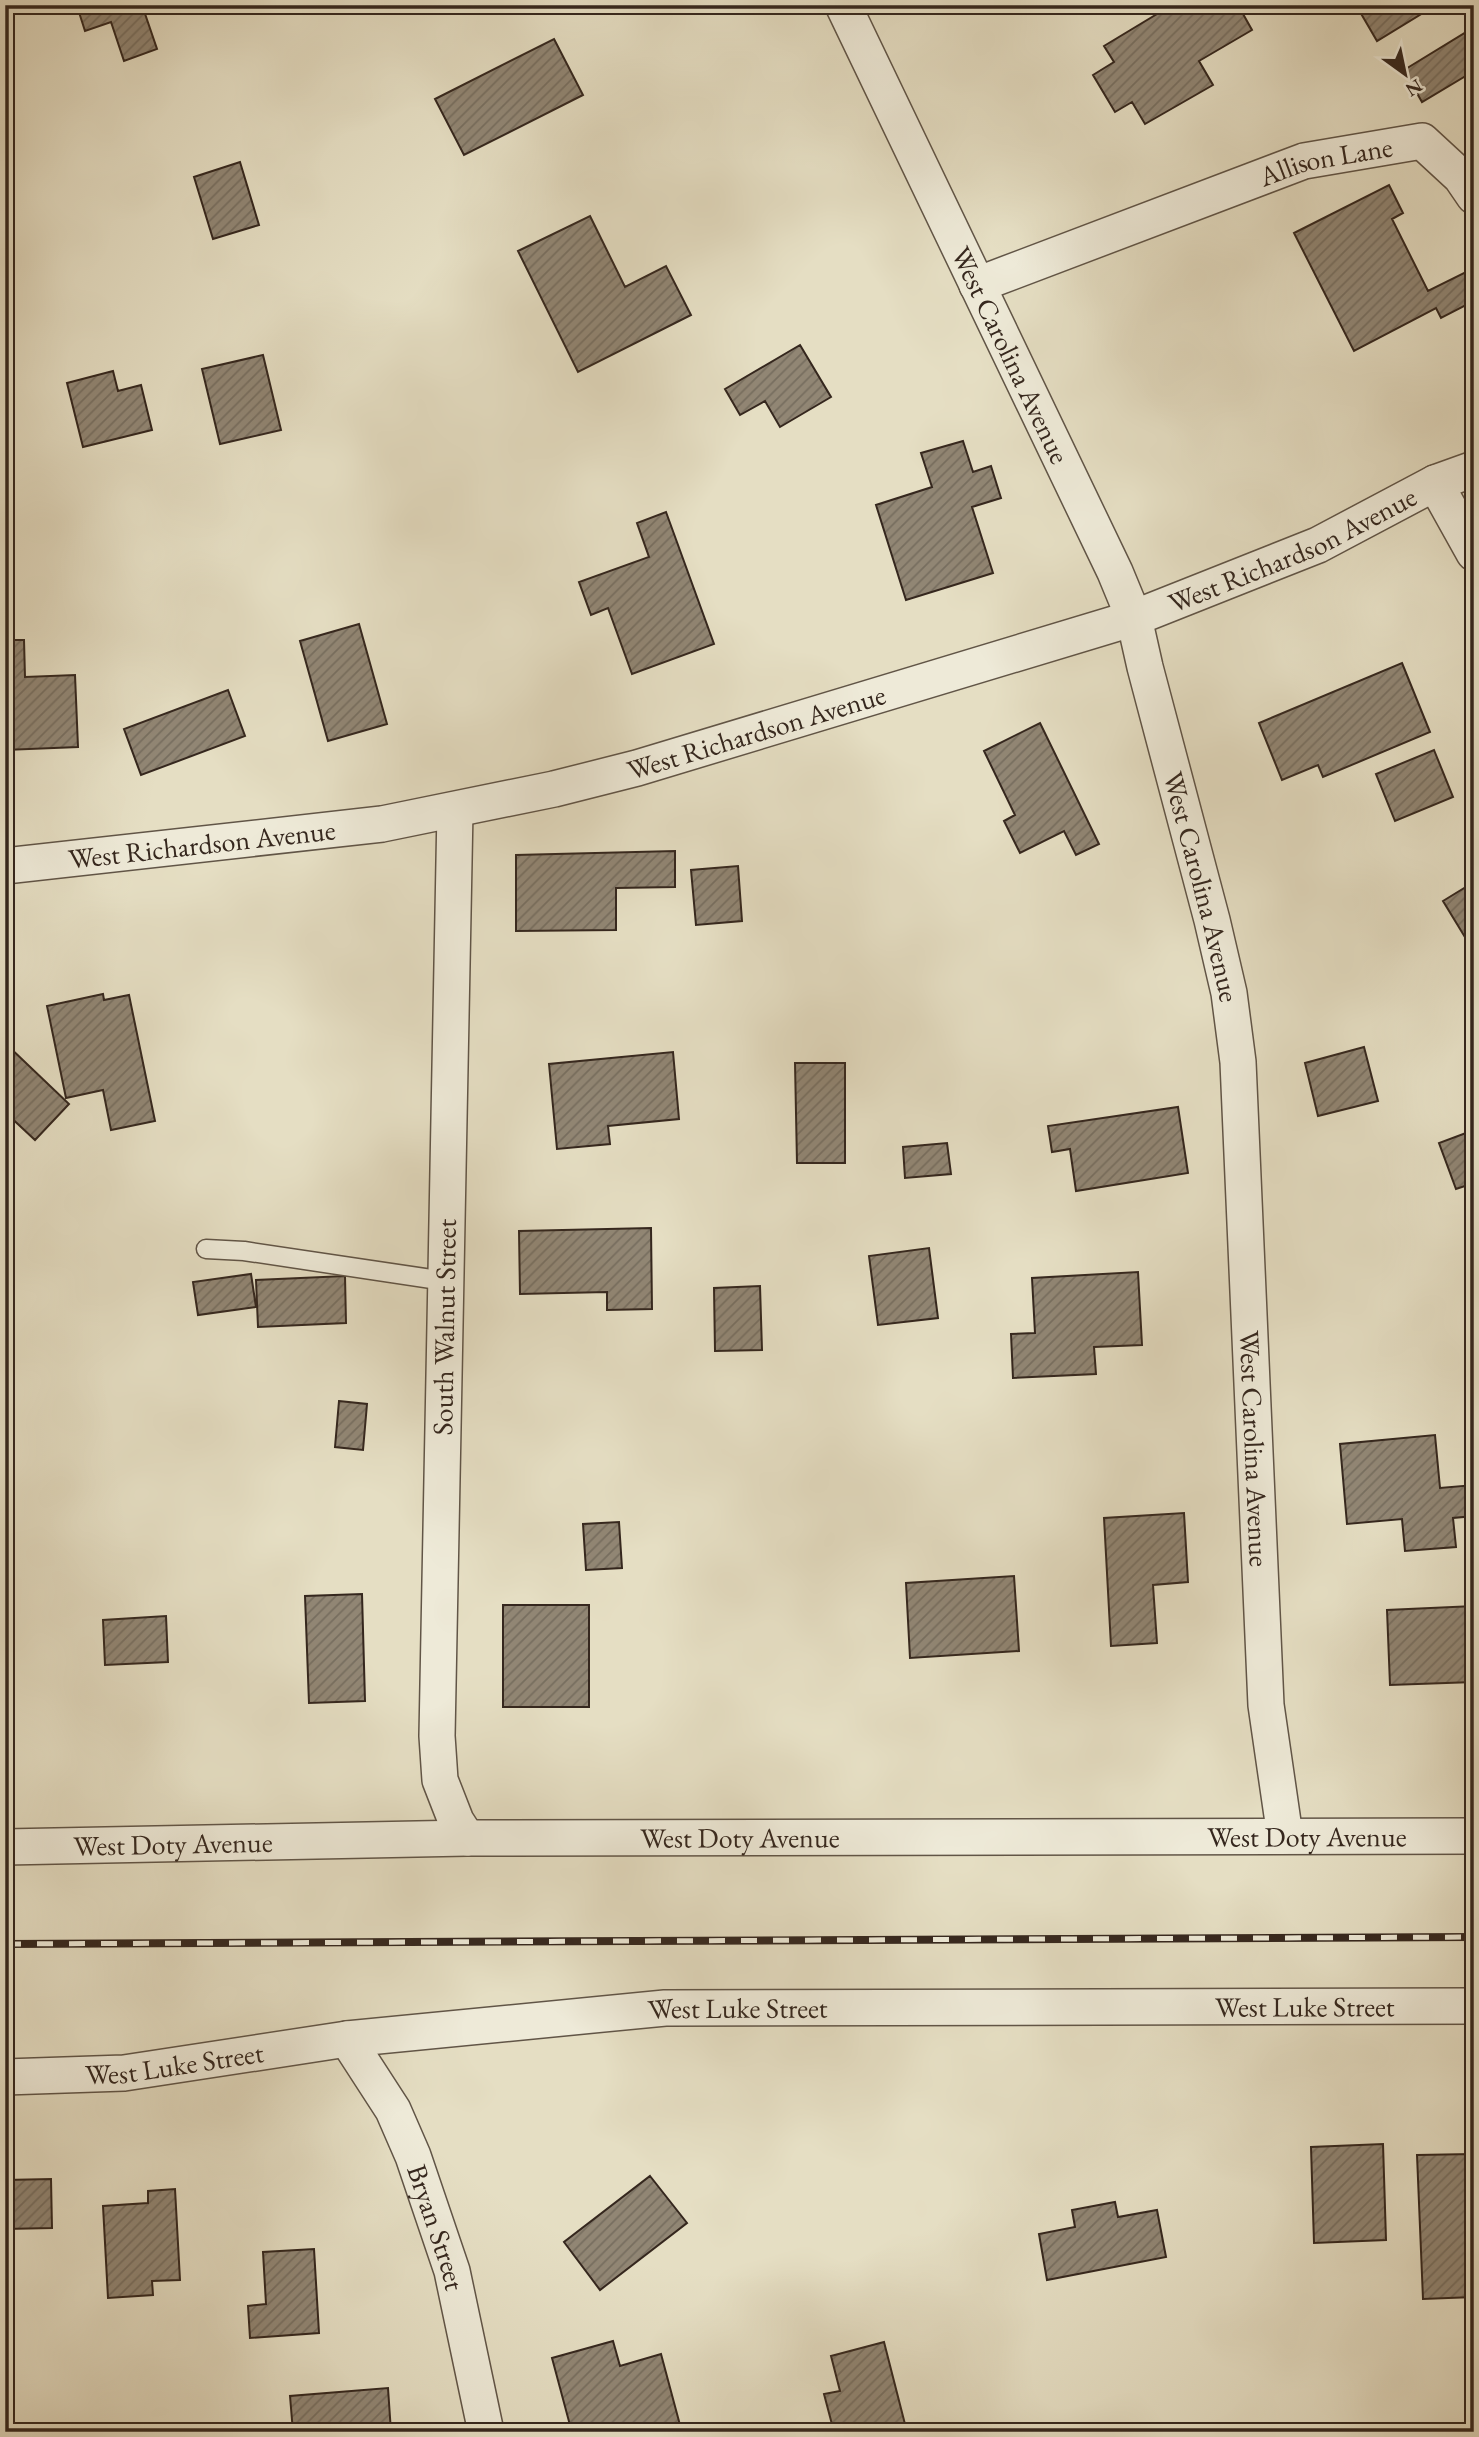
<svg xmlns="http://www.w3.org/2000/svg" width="1479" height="2437" viewBox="0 0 1479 2437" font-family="'EB Garamond',serif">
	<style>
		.building { fill: url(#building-hatch); stroke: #35271e; stroke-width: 2 }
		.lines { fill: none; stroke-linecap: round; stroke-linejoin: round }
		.lane-casing { stroke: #615547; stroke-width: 21 }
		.street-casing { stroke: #615547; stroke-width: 38 }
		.lane { stroke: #eeead8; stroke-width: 18 }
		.street { stroke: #eeead8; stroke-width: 35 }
		.rail-casing { stroke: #35271e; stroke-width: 8 }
		.rail { stroke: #eeead8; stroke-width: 5; stroke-dasharray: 16; stroke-linecap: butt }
		.labels { text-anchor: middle; stroke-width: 7; stroke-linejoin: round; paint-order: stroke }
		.street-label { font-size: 28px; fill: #35271e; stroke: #eeead8 }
	</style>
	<defs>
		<pattern id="building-hatch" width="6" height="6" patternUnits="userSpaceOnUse" patternTransform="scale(1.75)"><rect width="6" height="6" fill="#918674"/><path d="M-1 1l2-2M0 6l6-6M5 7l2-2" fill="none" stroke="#776e5f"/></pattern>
	</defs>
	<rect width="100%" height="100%" fill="#e5dec3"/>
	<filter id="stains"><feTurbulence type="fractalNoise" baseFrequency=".00286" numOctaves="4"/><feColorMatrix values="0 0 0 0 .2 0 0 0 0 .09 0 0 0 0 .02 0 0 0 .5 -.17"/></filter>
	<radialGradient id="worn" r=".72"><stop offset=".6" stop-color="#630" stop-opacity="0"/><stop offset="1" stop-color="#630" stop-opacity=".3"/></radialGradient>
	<path class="building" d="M 80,5 L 142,5 L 157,49 L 124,61 L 111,22 L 85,31 L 77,6 Z
		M 1172,5 L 1238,5 L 1252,30 L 1199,61 L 1213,85 L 1145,124 L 1132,102 L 1115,112 L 1093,75 L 1114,62 L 1104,46 Z
		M 1356,5 L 1436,5 L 1377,41 Z
		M 1468,31 L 1474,41 L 1474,71 L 1422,102 L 1404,70 Z
		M 554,39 L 583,95 L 464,155 L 435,99 Z
		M 240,162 L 259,225 L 213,239 L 194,177 Z
		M 1389,185 L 1403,213 L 1392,219 L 1428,291 L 1474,268 L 1474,301 L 1441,318 L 1436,308 L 1354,351 L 1294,233 Z
		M 590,216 L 625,287 L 666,266 L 691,315 L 578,372 L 518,251 Z
		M 800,345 L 831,397 L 780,427 L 765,401 L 740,415 L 725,389 Z
		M 263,355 L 281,430 L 220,444 L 202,369 Z
		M 113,371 L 118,391 L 141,385 L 152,430 L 83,447 L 67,383 Z
		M 963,441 L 973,472 L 991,466 L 1001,498 L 972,507 L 993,573 L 906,600 L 876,505 L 932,487 L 921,453 Z
		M 666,512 L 714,644 L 632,674 L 608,608 L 591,615 L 579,582 L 649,557 L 637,523 Z
		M 5,605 L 11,605 L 11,640 L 24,640 L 25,677 L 75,675 L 78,747 L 5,750 Z
		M 359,624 L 387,724 L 328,741 L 300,641 Z
		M 1402,663 L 1430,732 L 1323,777 L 1318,765 L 1282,780 L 1259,723 Z
		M 228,690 L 245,736 L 141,775 L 124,729 Z
		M 1040,723 L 1099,844 L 1076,855 L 1064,831 L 1020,853 L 1004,821 L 1015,815 L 984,751 Z
		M 1434,750 L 1453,797 L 1395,821 L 1376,774 Z
		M 675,851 L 675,887 L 616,888 L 616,930 L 516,931 L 516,855 Z
		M 738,866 L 742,921 L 696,925 L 691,870 Z
		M 1474,882 L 1474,952 L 1443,901 Z
		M 103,994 L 104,1000 L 129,995 L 155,1121 L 111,1130 L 103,1090 L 66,1098 L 47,1006 Z
		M 5,1043 L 69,1104 L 35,1140 L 5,1112 Z
		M 1364,1047 L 1378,1101 L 1318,1116 L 1305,1063 Z
		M 673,1052 L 679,1119 L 608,1126 L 610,1144 L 557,1149 L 549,1064 Z
		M 795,1063 L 845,1063 L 845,1163 L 797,1163 Z
		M 1178,1107 L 1188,1173 L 1076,1191 L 1070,1149 L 1052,1152 L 1048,1126 Z
		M 1474,1130 L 1474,1183 L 1456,1189 L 1439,1143 Z
		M 947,1143 L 951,1174 L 905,1178 L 903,1147 Z
		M 651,1228 L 652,1309 L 607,1310 L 607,1292 L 520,1294 L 519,1231 Z
		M 929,1248 L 938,1318 L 878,1325 L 869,1256 Z
		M 1138,1272 L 1142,1345 L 1094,1347 L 1096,1374 L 1013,1378 L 1011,1334 L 1035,1333 L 1032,1278 Z
		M 251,1274 L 256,1307 L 198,1315 L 193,1282 Z
		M 345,1276 L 346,1323 L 258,1327 L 256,1280 Z
		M 760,1286 L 762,1350 L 715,1351 L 714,1288 Z
		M 339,1401 L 367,1404 L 363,1450 L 335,1447 Z
		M 1435,1435 L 1440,1488 L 1474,1485 L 1474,1516 L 1453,1518 L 1456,1547 L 1405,1551 L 1402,1519 L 1347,1524 L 1340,1444 Z
		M 1184,1513 L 1188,1582 L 1153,1585 L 1157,1643 L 1111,1646 L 1104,1518 Z
		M 619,1522 L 622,1568 L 586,1570 L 583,1524 Z
		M 1014,1576 L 1019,1651 L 910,1658 L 906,1583 Z
		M 362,1594 L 365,1701 L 309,1703 L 305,1596 Z
		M 503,1605 L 589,1605 L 589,1707 L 503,1707 Z
		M 1474,1606 L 1474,1682 L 1390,1685 L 1387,1610 Z
		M 166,1616 L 168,1662 L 105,1665 L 103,1620 Z
		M 1383,2144 L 1386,2240 L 1314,2243 L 1311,2147 Z
		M 1472,2154 L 1474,2297 L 1423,2299 L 1417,2155 Z
		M 650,2176 L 687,2223 L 600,2290 L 564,2242 Z
		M 51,2179 L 52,2228 L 5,2229 L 5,2180 Z
		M 175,2189 L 180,2280 L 152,2281 L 153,2295 L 108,2298 L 103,2206 L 148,2203 L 148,2191 Z
		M 1115,2202 L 1118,2217 L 1157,2210 L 1166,2257 L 1047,2280 L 1039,2234 L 1075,2227 L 1072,2210 Z
		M 314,2249 L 319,2333 L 250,2338 L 248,2306 L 266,2304 L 263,2252 Z
		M 613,2341 L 620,2366 L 661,2354 L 680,2425 L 655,2432 L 580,2432 L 578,2426 L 571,2429 L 552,2358 Z
		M 884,2342 L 907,2432 L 834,2432 L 824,2394 L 840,2391 L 831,2356 Z
		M 388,2388 L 391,2432 L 293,2432 L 290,2396 Z"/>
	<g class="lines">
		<g class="lane-casing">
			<path id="lane" d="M 206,1249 L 244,1251 L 445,1281"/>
		</g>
		<g class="street-casing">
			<g id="street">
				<path id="s1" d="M 843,5 L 1115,572 L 1134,618 L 1145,667 L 1212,920 L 1229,993 L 1238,1062 L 1266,1705 L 1285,1836"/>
				<path id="s2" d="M 977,285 L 1304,161 L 1422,141 L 1461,177 L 1474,196"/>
				<path d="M 1435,483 L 1474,553"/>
				<path d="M 455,810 L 437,1736 L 440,1780 L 456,1821 L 467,1838"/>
				<path id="s3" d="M 5,866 L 382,824 L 554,789 L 637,768 L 1134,618 L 1318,545 L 1435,483 L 1474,469"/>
				<path id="s4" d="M 5,1847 L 467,1838 L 1474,1836"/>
				<path id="s5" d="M 347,2039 L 393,2110 L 413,2156 L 452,2271 L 486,2432"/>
				<path id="s6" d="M 5,2077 L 124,2073 L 347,2039 L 665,2008 L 1474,2006"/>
			</g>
		</g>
		<use href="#lane" class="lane"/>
		<use href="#street" class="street"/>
		<g class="rail-casing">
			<path id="rail" d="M 5,1944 L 1474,1937"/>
		</g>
		<use href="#rail" class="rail"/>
	</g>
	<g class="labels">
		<g class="street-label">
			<text dy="10" stroke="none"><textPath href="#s2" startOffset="371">Allison Lane</textPath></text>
			<text dy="10" stroke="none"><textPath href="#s1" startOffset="388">West Carolina Avenue</textPath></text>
			<text dy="10" stroke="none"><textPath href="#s3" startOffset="1332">West Richardson Avenue</textPath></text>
			<text dy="10" stroke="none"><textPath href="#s3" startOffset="765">West Richardson Avenue</textPath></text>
			<text dy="10" stroke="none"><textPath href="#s3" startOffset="198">West Richardson Avenue</textPath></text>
			<text dy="10" stroke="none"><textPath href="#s1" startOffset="956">West Carolina Avenue</textPath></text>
			<text transform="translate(444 1327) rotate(-89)" y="10">South Walnut Street</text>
			<text dy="10" stroke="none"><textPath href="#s1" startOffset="1522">West Carolina Avenue</textPath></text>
			<text dy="10" stroke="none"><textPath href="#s4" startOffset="1302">West Doty Avenue</textPath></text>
			<text dy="10" stroke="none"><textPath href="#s4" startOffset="735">West Doty Avenue</textPath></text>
			<text dy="10" stroke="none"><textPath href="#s4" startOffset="168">West Doty Avenue</textPath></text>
			<text dy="10" stroke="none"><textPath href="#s6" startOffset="1304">West Luke Street</textPath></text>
			<text dy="10" stroke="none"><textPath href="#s6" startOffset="737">West Luke Street</textPath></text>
			<text dy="10" stroke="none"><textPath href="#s6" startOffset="170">West Luke Street</textPath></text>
			<text dy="10" stroke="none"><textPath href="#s5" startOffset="210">Bryan Street</textPath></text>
		</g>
	</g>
	<rect width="1479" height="2437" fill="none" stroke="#e5dec3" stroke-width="28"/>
	<rect x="7" y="7" width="1465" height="2423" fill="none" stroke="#35271e" stroke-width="3.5"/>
	<rect x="14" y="14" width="1451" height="2409" fill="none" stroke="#35271e" stroke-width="2"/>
	<g transform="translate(1405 74) rotate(147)" stroke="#eeead8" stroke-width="5" paint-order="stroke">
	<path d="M0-5L12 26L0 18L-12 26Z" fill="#35271e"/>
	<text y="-10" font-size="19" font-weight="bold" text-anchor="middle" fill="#35271e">N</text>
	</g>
	<rect width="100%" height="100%" filter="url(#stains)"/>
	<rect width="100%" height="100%" fill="url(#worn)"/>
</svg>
